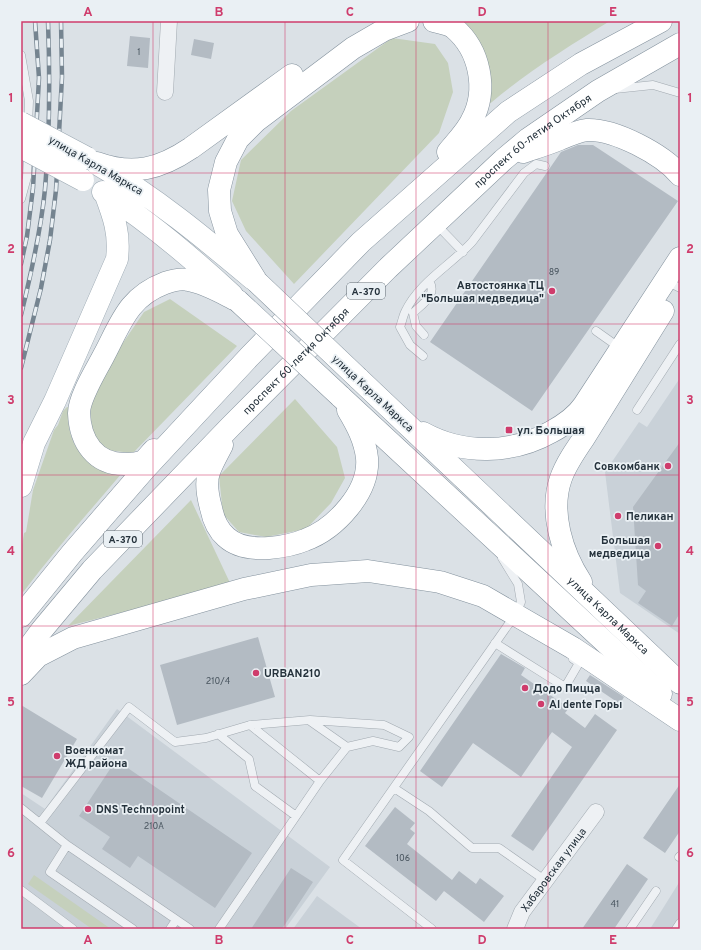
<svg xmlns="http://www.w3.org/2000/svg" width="701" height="950" viewBox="0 0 701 950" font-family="Overpass,sans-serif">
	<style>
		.built { fill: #c9d1d8 }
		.green { fill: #c5d0bc }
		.building { fill: #b3bbc3 }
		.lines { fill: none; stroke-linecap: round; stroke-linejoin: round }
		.lane-casing { stroke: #a1a9b0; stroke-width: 9 }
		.street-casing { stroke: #a1a9b0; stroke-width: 17 }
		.primary-casing { stroke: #9ba8b2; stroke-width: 23 }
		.highway-casing { stroke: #83919d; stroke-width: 23 }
		.lane { stroke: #eef1f4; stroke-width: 8 }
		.street { stroke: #eef1f4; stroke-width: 16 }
		.primary { stroke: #fff; stroke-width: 22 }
		.highway { stroke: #fff; stroke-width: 22 }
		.rail-casing { stroke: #758490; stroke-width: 4.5 }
		.rail { stroke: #eaf0f4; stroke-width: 3; stroke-dasharray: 9; stroke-linecap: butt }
		.primary-bridge-casing { stroke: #9ba8b2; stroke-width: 23; stroke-linecap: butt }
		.highway-bridge-casing { stroke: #83919d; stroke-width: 23; stroke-linecap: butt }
		.primary-bridge { stroke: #fff; stroke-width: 22 }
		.highway-bridge { stroke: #fff; stroke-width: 22 }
		.grid { fill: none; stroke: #cf3c6c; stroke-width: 1; stroke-opacity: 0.55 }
		.poi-dot { fill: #cf3c6c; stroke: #eaf0f4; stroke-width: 1.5 }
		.labels { text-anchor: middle; stroke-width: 3.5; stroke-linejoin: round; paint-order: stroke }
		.number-label { font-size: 9px; fill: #48545e }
		.shield { fill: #eaf0f4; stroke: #606b73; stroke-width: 1 }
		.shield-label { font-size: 10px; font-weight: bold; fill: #25323c }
		.street-label { font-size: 11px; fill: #25323c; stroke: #eaf0f4 }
		.poi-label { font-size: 11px; font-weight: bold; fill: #25323c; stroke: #eaf0f4; text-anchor: start }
		.neatline { fill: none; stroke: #cf3c6c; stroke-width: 1.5 }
		.grid-label { font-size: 13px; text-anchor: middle; font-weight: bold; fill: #cf3c6c }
	</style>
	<rect width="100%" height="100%" fill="#dbe1e6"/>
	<path class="built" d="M 680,378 L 680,634 L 620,593 L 605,472 L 639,422 L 647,427 Z
		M 117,709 L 330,867 L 285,929 L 21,929 L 21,793 L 45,809 Z
		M 680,881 L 680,929 L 650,929 Z
		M 317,896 L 362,929 L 293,929 Z"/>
	<path class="green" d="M 455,21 L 610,21 C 569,46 529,71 492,102 L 489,104 Z
		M 392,38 L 435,44 L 448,63 L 453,92 L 439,133 L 294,284 L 246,231 L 232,201 L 241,160 L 291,111 Z
		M 170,299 L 237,346 L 133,453 L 105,450 L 92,432 L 90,404 L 116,353 L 144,312 Z
		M 295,399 L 337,447 L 345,478 L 331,503 L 306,529 L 266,537 L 239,532 L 223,514 L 219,476 Z
		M 67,407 L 69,407 C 66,424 71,446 85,458 C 92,463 113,469 122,473 C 89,512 55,550 24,591 L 21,594 L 21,552 L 24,533 L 26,532 L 33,490 L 54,430 L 58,425 L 63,411 Z
		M 191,500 L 231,585 L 68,626 Z
		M 34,875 L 111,929 L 92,929 L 28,884 Z"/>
	<path class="building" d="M 130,36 L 150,38 L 148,68 L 127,66 Z
		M 194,39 L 214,43 L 211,59 L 191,55 Z
		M 578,145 L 593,145 L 678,201 L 532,411 L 430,342 L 561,152 Z
		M 680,442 L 680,613 L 672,626 L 638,603 L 646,591 L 638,585 L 633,507 Z
		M 258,637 L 275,697 L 177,725 L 160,665 Z
		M 501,654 L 525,668 L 521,675 L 569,708 L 565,713 L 585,728 L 595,714 L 617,730 L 533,851 L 511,836 L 572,747 L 552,732 L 521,777 L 473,743 L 442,787 L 420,771 Z
		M 590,675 L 624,697 L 620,704 L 586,681 Z
		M 21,705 L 77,739 L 42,798 L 21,786 Z
		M 116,760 L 252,853 L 215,908 L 138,856 L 130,868 L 102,849 L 110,837 L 79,816 Z
		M 680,784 L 680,831 L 665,853 L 643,838 Z
		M 395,807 L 415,823 L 410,829 L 415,833 L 407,844 L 452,880 L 459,871 L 476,884 L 480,878 L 504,896 L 484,922 L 444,891 L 436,901 L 365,846 Z
		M 627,864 L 648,879 L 614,929 L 582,929 Z
		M 291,868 L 313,882 L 282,929 L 251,929 Z"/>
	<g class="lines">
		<g class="lane-casing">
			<path id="lane" d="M 21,55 L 29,101 L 28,125
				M 615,89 L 653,85 L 680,93
				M 21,199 L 27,177 L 28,153
				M 436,224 L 463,252
				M 666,281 L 680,288
				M 596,331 L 620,348
				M 424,335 L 416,326 L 413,313 C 422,304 438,295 429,281
				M 423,356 L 410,345 L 400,327 C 402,322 403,316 405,312 C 419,282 451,265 472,242 L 524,173 L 536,164 L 545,166
				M 637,410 L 680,344
				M 495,643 L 565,687 L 579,663 L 573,659
				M 310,721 L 347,747
				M 250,725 L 320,781
				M 218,734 L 249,759 L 255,786 L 296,816
				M 394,788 L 429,811 L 472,848 L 499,848 L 546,881
				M 21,808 L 67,845 L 190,929
				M 40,823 L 129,707 L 175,742 L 206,738 L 250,725 L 310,720 L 384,725 L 409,737 L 399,747 L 373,741 L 347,747 L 320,781 L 219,929
				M 67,845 L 50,872 L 133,929
				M 679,857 L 680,856
				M 21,890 L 73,929
				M 170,929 L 176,920
				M 432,929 L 343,860 L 515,615 L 521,602 L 518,584 L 502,558
				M 630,929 L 656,891
				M 676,929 L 680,923"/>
		</g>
		<g class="street-casing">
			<g id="street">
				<path d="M 165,92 L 169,21"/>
				<path id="s1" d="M 515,929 L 522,912 L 596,812"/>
			</g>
		</g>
		<g class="primary-casing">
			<path id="primary" d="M 99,165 C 155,197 204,238 253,279
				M 103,192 C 150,222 192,258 232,295
				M 21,486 L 34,443 L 55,401 L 117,259 C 120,233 114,217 105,193"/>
		</g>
		<g class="highway-casing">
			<g id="highway">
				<path d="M 434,21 C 440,23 449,24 454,28 C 480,50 488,90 472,120 C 467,131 456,142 448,152"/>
				<path d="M 523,152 C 535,148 548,144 560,139 C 569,135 578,131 587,130 C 615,129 662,154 680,175"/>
				<path d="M 97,163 C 133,176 160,169 191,148 L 292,75"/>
				<path d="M 257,282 L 227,234 L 220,211 L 219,190 L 226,162 L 238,139 L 256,121 L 353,48 L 384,30 L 408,21"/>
				<path id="s2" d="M 358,378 L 680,683"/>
				<path d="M 340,396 L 661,694"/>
				<path d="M 423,433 C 463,455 512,454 551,432 C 564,425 576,417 584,405 L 680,258"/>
				<path d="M 222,445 C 218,453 212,463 209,472 C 205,483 208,497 211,508 C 213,518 218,530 226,537 C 238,548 254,549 269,548 C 281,547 293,545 305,540 C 335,529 370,492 367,458 C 365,440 357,425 348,410"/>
				<path d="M 154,450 C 151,453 147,458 144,461 C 139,463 131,464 126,464 C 95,465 80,441 79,413 C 79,397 97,369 104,355 C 121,323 128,297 165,283 C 171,281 181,278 188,280 C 206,283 222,293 238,301"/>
				<path d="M 581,582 C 562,553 549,512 561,478 C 566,464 575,451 584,438 L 663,311"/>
				<path d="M 21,616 L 72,553 L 144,470 L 249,357 L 361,242 L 508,112 L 581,64 L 661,21"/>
				<path id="s3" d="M 21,658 L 41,631 L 92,570 L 231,426 L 388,268 L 503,160 L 528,139 L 598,91 L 680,44"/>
				<path d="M 21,674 L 38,656 L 73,638 L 244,589 L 311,575 L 368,571 L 440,582 L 483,596 L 573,648 L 680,720"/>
			</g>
		</g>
		<use href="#lane" class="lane"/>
		<use href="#street" class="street"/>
		<use href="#primary" class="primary"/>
		<use href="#highway" class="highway"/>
		<g class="rail-casing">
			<path id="rail" d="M 21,264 L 27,236 L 33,188 L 39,78 L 35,21
				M 21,315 C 31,274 41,231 45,189 C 50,133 50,77 48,21
				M 21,368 L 41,288 L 50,240 L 56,190 L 62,77 L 61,21"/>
		</g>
		<use href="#rail" class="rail"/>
		<g class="primary-bridge-casing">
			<path id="primary-bridge" d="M 21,123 L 87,158
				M 21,147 L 83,180"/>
		</g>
		<g class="highway-bridge-casing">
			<path id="highway-bridge" d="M 257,282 L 358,378
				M 238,301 L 340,396"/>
		</g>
		<use href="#primary-bridge" class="primary-bridge"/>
		<use href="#highway-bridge" class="highway-bridge"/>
	</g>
	<path class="grid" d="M 153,21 L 153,929M 285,21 L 285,929M 416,21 L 416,929M 548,21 L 548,929M 21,173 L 680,173M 21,324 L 680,324M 21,475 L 680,475M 21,626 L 680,626M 21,777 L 680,777"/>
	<g class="poi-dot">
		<circle cx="552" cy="291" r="4"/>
		<rect x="505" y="426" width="8" height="8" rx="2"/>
		<circle cx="668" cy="466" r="4"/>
		<circle cx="618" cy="516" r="4"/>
		<circle cx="658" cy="546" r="4"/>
		<circle cx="256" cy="673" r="4"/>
		<circle cx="525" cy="688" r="4"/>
		<circle cx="541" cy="704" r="4"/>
		<circle cx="57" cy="756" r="4"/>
		<circle cx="88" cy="809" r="4"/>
	</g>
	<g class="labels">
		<g class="number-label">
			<text x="139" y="55">1</text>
			<text x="554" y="275">89</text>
			<text x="218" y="684">210/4</text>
			<text x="154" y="829">210А</text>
			<text x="403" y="861">106</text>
			<text x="615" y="907">41</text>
		</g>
		<g class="shield">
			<rect x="347" y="283" width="38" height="16" rx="3"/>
			<rect x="104" y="531" width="38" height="16" rx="3"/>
		</g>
		<g class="shield-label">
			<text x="366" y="295">А-370</text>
			<text x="123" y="543">А-370</text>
		</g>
		<g class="street-label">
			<text dy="4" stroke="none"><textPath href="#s3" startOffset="729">проспект 60-летия Октября</textPath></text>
			<text transform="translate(96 165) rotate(30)" y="4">улица Карла Маркса</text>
			<text dy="4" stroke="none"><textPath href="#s3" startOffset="405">проспект 60-летия Октября</textPath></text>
			<text transform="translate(373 393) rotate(43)" y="4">улица Карла Маркса</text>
			<text dy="4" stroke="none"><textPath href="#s2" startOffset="345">улица Карла Маркса</textPath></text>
			<text dy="4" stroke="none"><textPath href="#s1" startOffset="71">Хабаровская улица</textPath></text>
		</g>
		<g class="poi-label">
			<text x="544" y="289" text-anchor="end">Автостоянка ТЦ<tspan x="544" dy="13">"Большая медведица"</tspan></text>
			<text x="517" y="434">ул. Большая</text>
			<text x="660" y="470" text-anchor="end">Совкомбанк</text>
			<text x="626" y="520">Пеликан</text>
			<text x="650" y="544" text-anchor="end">Большая<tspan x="650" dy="13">медведица</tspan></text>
			<text x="264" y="677">URBAN210</text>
			<text x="533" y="692">Додо Пицца</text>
			<text x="549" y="708">Al dente Горы</text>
			<text x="65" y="754">Военкомат<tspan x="65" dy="13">ЖД района</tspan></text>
			<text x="96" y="813">DNS Technopoint</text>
		</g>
	</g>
	<rect width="701" height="950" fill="none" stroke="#eaf0f4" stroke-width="44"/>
	<rect x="22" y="22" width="657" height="906" class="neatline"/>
	<g class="grid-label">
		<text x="88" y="16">A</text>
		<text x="219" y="16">B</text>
		<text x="350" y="16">C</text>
		<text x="482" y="16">D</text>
		<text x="613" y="16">E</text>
		<text x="11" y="102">1</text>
		<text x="690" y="102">1</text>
		<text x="11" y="253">2</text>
		<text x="690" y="253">2</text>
		<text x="11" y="404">3</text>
		<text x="690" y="404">3</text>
		<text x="11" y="555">4</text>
		<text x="690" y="555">4</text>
		<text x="11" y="706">5</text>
		<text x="690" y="706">5</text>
		<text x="11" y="857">6</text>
		<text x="690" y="857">6</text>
		<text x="88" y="944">A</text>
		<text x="219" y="944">B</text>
		<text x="350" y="944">C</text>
		<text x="482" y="944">D</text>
		<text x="613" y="944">E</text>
	</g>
</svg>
